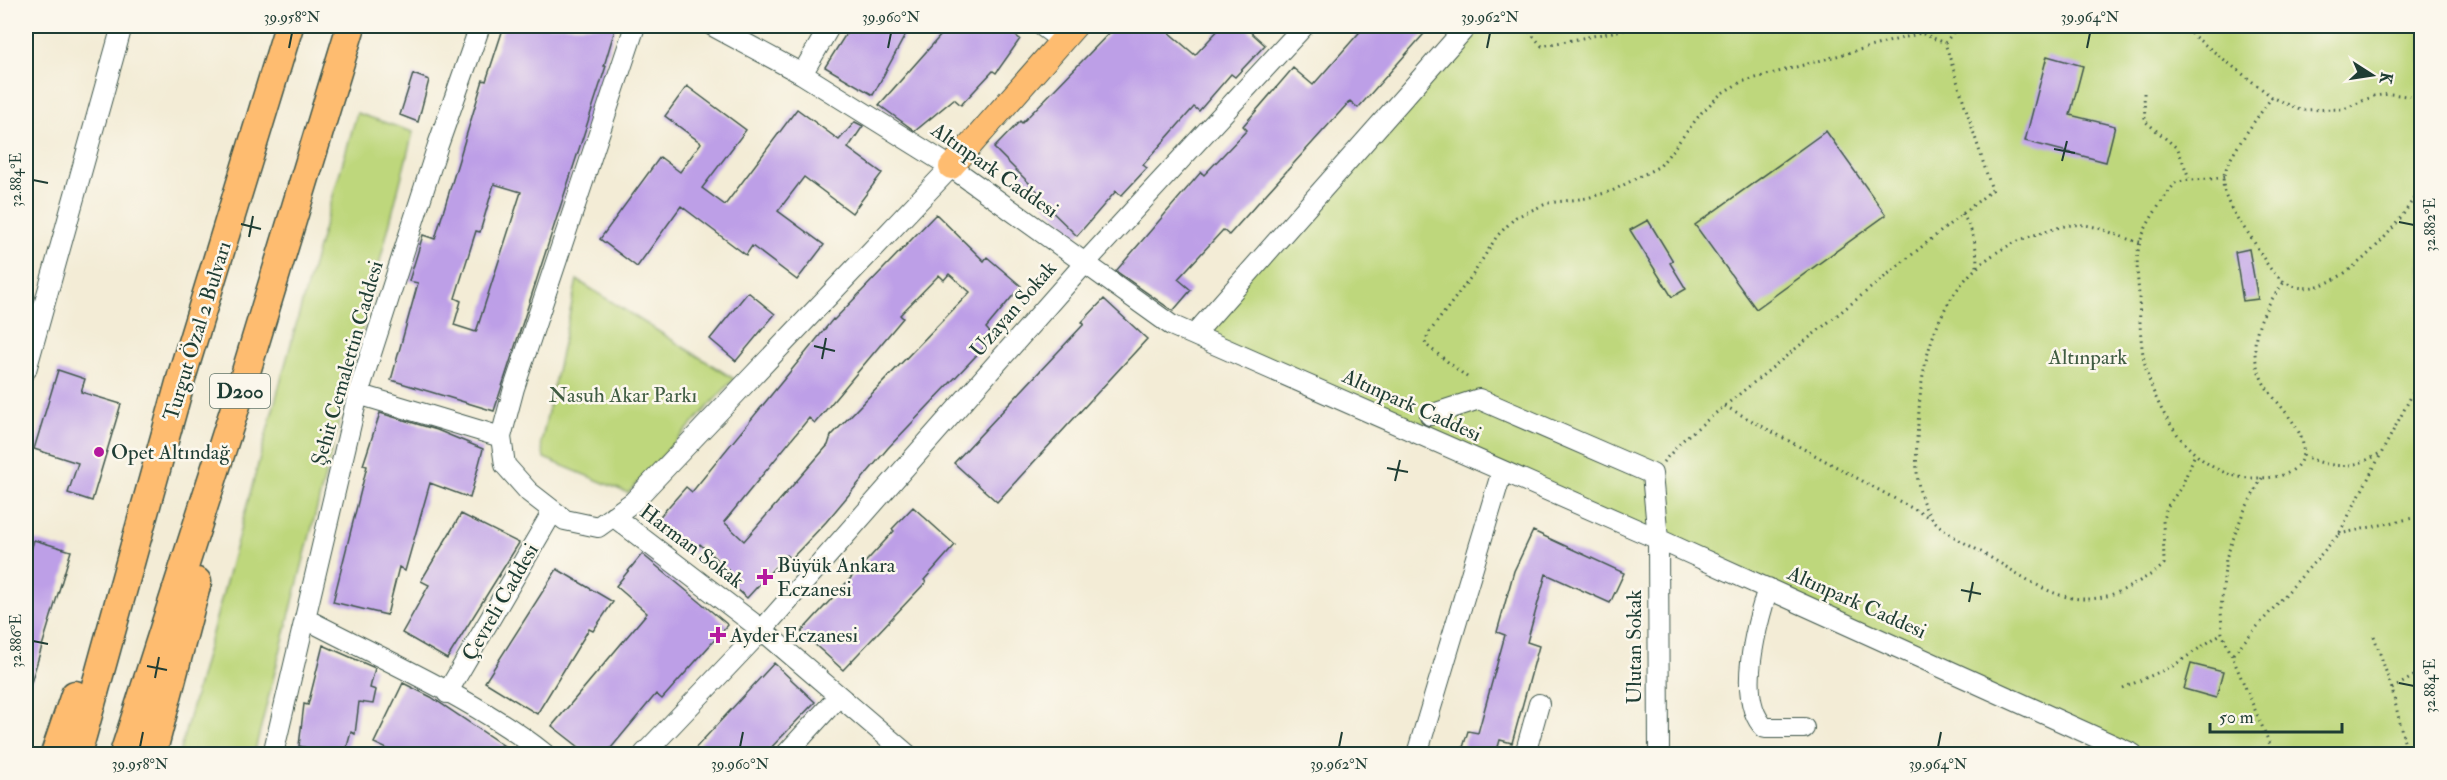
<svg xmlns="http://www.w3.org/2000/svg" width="2447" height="780" viewBox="0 0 2447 780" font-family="'IM FELL Double Pica',serif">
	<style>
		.green { fill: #bed77b; stroke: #6e8a58; stroke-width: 1.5 }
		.building { fill: #bd9fe7; fill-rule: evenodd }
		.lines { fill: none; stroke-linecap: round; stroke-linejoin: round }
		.minor-casing { stroke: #3f574c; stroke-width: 22 }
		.major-casing { stroke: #3f574c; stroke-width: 26 }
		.highway-casing { stroke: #3f574c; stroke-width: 31 }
		.path { stroke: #3f574c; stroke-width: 3; stroke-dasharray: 1.5 4.5; stroke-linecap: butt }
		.minor { stroke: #fff; stroke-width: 20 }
		.major { stroke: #febc70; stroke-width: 24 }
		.highway { stroke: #febc70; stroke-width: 28 }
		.ticks { fill: none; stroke: #1f3d34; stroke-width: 2 }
		.poi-dot { fill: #b5179e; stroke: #fbf7ec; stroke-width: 2 }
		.labels { text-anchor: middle; stroke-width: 5; stroke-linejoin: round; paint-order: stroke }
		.shield { fill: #fbf7ec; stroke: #61756b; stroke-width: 1.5 }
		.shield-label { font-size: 20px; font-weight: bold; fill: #1f3d34 }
		.street-label { font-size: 21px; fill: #1f3d34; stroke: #fbf7ec }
		.park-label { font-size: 21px; fill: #3f5c42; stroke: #fbf7ec }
		.poi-label { font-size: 21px; fill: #1f3d34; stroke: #fbf7ec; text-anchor: start }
		.neatline { fill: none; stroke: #1f3d34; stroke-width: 2 }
		.ticks-label { font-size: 15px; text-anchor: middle; fill: #1f3d34 }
	</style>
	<rect width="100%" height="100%" fill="#fbf7ec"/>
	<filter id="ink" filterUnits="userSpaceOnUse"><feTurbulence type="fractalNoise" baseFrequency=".0167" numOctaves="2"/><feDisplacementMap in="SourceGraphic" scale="12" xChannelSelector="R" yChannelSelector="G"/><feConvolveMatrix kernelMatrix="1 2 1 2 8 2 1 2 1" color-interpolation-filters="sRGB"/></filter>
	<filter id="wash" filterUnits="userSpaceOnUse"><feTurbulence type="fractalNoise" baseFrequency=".008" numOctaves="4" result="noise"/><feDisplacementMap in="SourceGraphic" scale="24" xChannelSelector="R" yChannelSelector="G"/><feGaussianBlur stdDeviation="1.35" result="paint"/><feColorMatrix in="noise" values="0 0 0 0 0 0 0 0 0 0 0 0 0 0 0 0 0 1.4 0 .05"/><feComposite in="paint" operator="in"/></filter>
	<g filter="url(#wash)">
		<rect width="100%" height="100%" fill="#f3ecd6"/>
		<path class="green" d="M 1467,26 L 2421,26 L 2421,754 L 2133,754 L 1194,335 Z
			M 357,113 L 413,132 L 254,754 L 179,754 L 302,303 Z
			M 577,280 L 734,379 L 628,493 L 544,458 L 541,443 Z"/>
		<g id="blocks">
			<path class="building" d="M 504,26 L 616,26 L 604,66 L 606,66 L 494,411 L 391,380 L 418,283 L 409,281 L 423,235 L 435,239 L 483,80 L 486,81 ZM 494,184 L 521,192 L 476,332 L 454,325 L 461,301 L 455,298 L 476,231 L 480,232 Z
				M 851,26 L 910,26 L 873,95 L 825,67 Z
				M 949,26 L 1001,26 L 1020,39 L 996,73 L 993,71 L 961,105 L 954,99 L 915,131 L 879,105 Z
				M 1116,26 L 1161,26 L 1195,55 L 1222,26 L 1244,26 L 1265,45 L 1235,77 L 1231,74 L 1199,111 L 1194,107 L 1143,165 L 1147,168 L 1121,196 L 1116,191 L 1077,236 L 1037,197 L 1040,194 L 994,148 L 1020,121 L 1022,123 Z
				M 1365,26 L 1431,26 L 1358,108 L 1350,101 L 1229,235 L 1223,230 L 1178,279 L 1191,290 L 1173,311 L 1116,271 L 1201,172 L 1204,175 L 1247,130 L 1243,126 L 1293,68 L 1313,85 Z
				M 2047,56 L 2083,66 L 2070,115 L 2115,126 L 2106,162 L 2025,141 Z
				M 413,74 L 429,80 L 418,122 L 400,115 Z
				M 687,86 L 746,130 L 702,188 L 725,205 L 797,109 L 839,140 L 855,122 L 863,126 L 848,148 L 882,173 L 852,213 L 804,177 L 778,211 L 824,245 L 797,280 L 752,246 L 746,255 L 681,206 L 637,267 L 600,239 L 660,157 L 680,172 L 701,143 L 665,116 Z
				M 1826,131 L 1886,215 L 1756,309 L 1695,225 Z
				M 936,214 L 984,261 L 987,257 L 1021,286 L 986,328 L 994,337 L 888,448 L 826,522 L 791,559 L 786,555 L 747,598 L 727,580 L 731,573 L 700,544 L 693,553 L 654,523 L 686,487 L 692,492 L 833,319 L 834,320 ZM 949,274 L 970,292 L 831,436 L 828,445 L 744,541 L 724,522 L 809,418 L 815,423 L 903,318 L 900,315 L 939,275 L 944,280 Z
				M 1648,220 L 1673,261 L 1670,263 L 1686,289 L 1672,297 L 1630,230 Z
				M 2249,249 L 2258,299 L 2243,301 L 2235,252 Z
				M 748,292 L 775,314 L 736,361 L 710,339 Z
				M 1104,299 L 1147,339 L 997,502 L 954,463 L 1084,324 L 1082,322 Z
				M 58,370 L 85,379 L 81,392 L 121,404 L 92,501 L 68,493 L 78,463 L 34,449 Z
				M 380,413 L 437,430 L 483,449 L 470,498 L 430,483 L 405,571 L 399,567 L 387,615 L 333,602 L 367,466 L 363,465 Z
				M 913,507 L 955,545 L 924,580 L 926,582 L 843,670 L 801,632 L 894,531 L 892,529 Z
				M 461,514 L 519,543 L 447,659 L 402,633 L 429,585 L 421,581 Z
				M 1533,531 L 1624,573 L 1610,603 L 1546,574 L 1527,642 L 1539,646 L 1512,743 L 1500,740 L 1496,754 L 1461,754 L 1468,731 L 1478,733 L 1505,635 L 1497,632 L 1514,571 Z
				M 34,540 L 71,551 L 29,689 L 26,688 L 26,549 L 31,550 Z
				M 642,554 L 728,625 L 662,699 L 656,694 L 606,754 L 588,754 L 552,726 L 647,613 L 616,586 Z
				M 557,569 L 613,602 L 593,631 L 589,629 L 537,714 L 485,682 Z
				M 323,645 L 375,668 L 370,688 L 376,690 L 373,704 L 359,702 L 355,734 L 351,732 L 345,754 L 332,754 L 299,746 L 304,704 L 308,705 Z
				M 774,663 L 815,702 L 765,754 L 690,754 Z
				M 2191,664 L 2223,672 L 2216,698 L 2184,689 Z
				M 403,683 L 431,697 L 516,754 L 398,754 L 374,743 Z"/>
		</g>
	</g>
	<g filter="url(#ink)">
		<use href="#blocks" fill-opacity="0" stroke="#3f574c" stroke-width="1.5"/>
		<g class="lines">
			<g class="minor-casing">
				<path id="minor" d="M 635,26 L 514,388 L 501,437 L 505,465 L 529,492 L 565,520 L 598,527 L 633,502 L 951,167
					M 713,26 L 802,74 L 951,167 L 1171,325 L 1658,539 L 2133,754
					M 1042,26 L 1061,40
					M 802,74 L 830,26
					M 1194,335 L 1467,26
					M 26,370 L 122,26
					M 358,394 L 501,437
					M 1430,415 L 1479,399 L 1652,474 L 1658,539 L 1659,754
					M 613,516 L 762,630 L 907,754
					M 1768,588 C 1757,623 1735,700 1765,728 L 1804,728
					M 306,619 C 384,660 477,700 545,754
					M 447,693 L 553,511
					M 273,754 L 358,394 L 438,145 L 480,26
					M 644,754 L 762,630 L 1085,263 L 1304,26
					M 786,754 L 839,696
					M 1417,754 L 1502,471
					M 1525,754 L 1539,704"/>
			</g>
			<g class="major-casing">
				<path id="major" d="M 951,167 L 1075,26"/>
			</g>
			<g class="highway-casing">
				<path id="highway" d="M 55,754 L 75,695
					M 77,754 L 183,372 L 289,26
					M 124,754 L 235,408 L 351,26
					M 152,754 L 197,582"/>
			</g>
			<path class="path" d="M 1914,26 L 1921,33 L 1945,43 L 1958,26
				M 2181,26 L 2272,97 L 2300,110 L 2344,109 L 2374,96 L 2390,94 L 2422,98
				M 1525,27 L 1542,46 L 1643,26
				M 2144,93 L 2145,121 L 2178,149 L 2189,178
				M 2272,97 C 2258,117 2230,153 2224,175 C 2219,194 2237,219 2248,233 C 2260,249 2266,269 2283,281 C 2326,311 2392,234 2412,201 C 2416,195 2418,187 2422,181
				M 2224,177 C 2206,181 2191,178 2175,183 C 2162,201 2147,221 2140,242 C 2135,260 2138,279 2139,296 C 2140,321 2140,345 2146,369 C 2158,417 2198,478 2252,478 C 2266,478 2285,478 2295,468 C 2320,443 2282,410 2268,390 C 2260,378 2254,362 2255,347 C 2255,323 2270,301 2284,282
				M 1962,214 C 1974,231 1977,247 1977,267
				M 2140,242 C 2121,239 2104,227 2084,225 C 2066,223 2048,231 2031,236 C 1953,263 1924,333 1919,410 C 1917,440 1912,481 1926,509 C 1938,532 1965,542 1986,555 C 2042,587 2075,620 2138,582 C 2148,576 2157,572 2164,564 L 2163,519 L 2167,507 L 2182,486 L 2195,454
				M 1467,377 L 1425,344 L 1428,334 L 1474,273 L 1497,236 L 1516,217 L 1548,203 L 1587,198 L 1612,191 L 1660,166 L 1702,112 L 1722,93 L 1741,82 L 1921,33
				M 1725,406 L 1930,518
				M 2303,455 C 2330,469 2354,470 2380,453
				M 1663,462 L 1685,438 L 1992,190 L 1945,43
				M 2262,478 L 2243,513 L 2226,558 L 2221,609 L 2222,633 L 2274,754
				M 2339,534 L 2422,516
				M 2374,636 L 2392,689 L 2407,754
				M 2233,654 L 2339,534 L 2414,391 L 2422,385
				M 2123,688 L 2173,666 L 2222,633
				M 2392,689 L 2422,671"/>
			<use href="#minor" class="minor"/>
			<use href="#major" class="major"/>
			<use href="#highway" class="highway"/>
		</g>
	</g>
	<path class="ticks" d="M 289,48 L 292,33M 888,48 L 891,33M 1487,48 L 1490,33M 2087,48 L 2090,33M 2054,149 L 2075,153M 2062,161 L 2067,141M 33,180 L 48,183M 2399,222 L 2414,225M 241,224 L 261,229M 249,237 L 253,216M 814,346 L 835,351M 822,359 L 826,338M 1387,468 L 1408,472M 1395,481 L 1400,460M 1961,590 L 1981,594M 1969,602 L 1973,582M 33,641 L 48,644M 147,666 L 167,670M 155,678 L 159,657M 2399,683 L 2414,686M 140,747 L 143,732M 740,747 L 743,732M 1339,747 L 1342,732M 1938,747 L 1941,732"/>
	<g class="poi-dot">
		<circle cx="99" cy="452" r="6"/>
		<path d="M762 568h6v6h6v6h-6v6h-6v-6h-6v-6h6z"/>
		<path d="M715 626h6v6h6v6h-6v6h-6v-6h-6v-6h6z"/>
	</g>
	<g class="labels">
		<rect class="shield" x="210" y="374" width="60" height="34" rx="4.5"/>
		<g class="shield-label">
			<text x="240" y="398">D200</text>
		</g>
		<g class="street-label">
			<text transform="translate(995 170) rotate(35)" y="7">Altınpark Caddesi</text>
			<text transform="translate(1013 309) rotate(-49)" y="7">Uzayan Sokak</text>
			<text transform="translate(197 331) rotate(-73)" y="7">Turgut Özal 2 Bulvarı</text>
			<text transform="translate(347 363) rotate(-74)" y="7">Şehit Cemalettin Caddesi</text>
			<text transform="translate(1412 405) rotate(24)" y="7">Altınpark Caddesi</text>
			<text transform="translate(692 546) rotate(37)" y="7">Harman Sokak</text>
			<text transform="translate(500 602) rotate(-60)" y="7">Çevreli Caddesi</text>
			<text transform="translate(1857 602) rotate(24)" y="7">Altınpark Caddesi</text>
			<text transform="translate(1634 647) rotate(-90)" y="7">Ulutan Sokak</text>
		</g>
		<g class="park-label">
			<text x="2088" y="364">Altınpark</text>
			<text x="623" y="402">Nasuh Akar Parkı</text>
		</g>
		<g class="poi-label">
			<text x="111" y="459">Opet Altındağ</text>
			<text x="777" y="572">Büyük Ankara<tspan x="777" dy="24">Eczanesi</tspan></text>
			<text x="730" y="642">Ayder Eczanesi</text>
		</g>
	</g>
	<rect width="2447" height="780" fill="none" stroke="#fbf7ec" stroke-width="66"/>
	<g transform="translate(2372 75) rotate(102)" stroke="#fbf7ec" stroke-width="4.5" paint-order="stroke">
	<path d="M0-4.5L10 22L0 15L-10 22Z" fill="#1f3d34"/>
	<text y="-9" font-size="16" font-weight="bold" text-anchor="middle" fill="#1f3d34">K</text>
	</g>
	<path d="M2210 723v9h132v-9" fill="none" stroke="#1f3d34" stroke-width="3"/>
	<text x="2219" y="723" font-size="18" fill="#1f3d34" stroke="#fbf7ec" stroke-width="4.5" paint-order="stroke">50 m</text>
	<rect x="33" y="33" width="2381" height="714" class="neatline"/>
	<g class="ticks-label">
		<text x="292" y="22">39.958°N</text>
		<text x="891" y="22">39.960°N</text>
		<text x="1490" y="22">39.962°N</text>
		<text x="2090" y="22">39.964°N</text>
		<text transform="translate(16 180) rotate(-90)" y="5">32.884°E</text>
		<text transform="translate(2430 225) rotate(-90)" y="5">32.882°E</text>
		<text transform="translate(16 641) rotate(-90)" y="5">32.886°E</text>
		<text transform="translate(2430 686) rotate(-90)" y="5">32.884°E</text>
		<text x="140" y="769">39.958°N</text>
		<text x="740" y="769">39.960°N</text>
		<text x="1339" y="769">39.962°N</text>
		<text x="1938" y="769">39.964°N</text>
	</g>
</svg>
